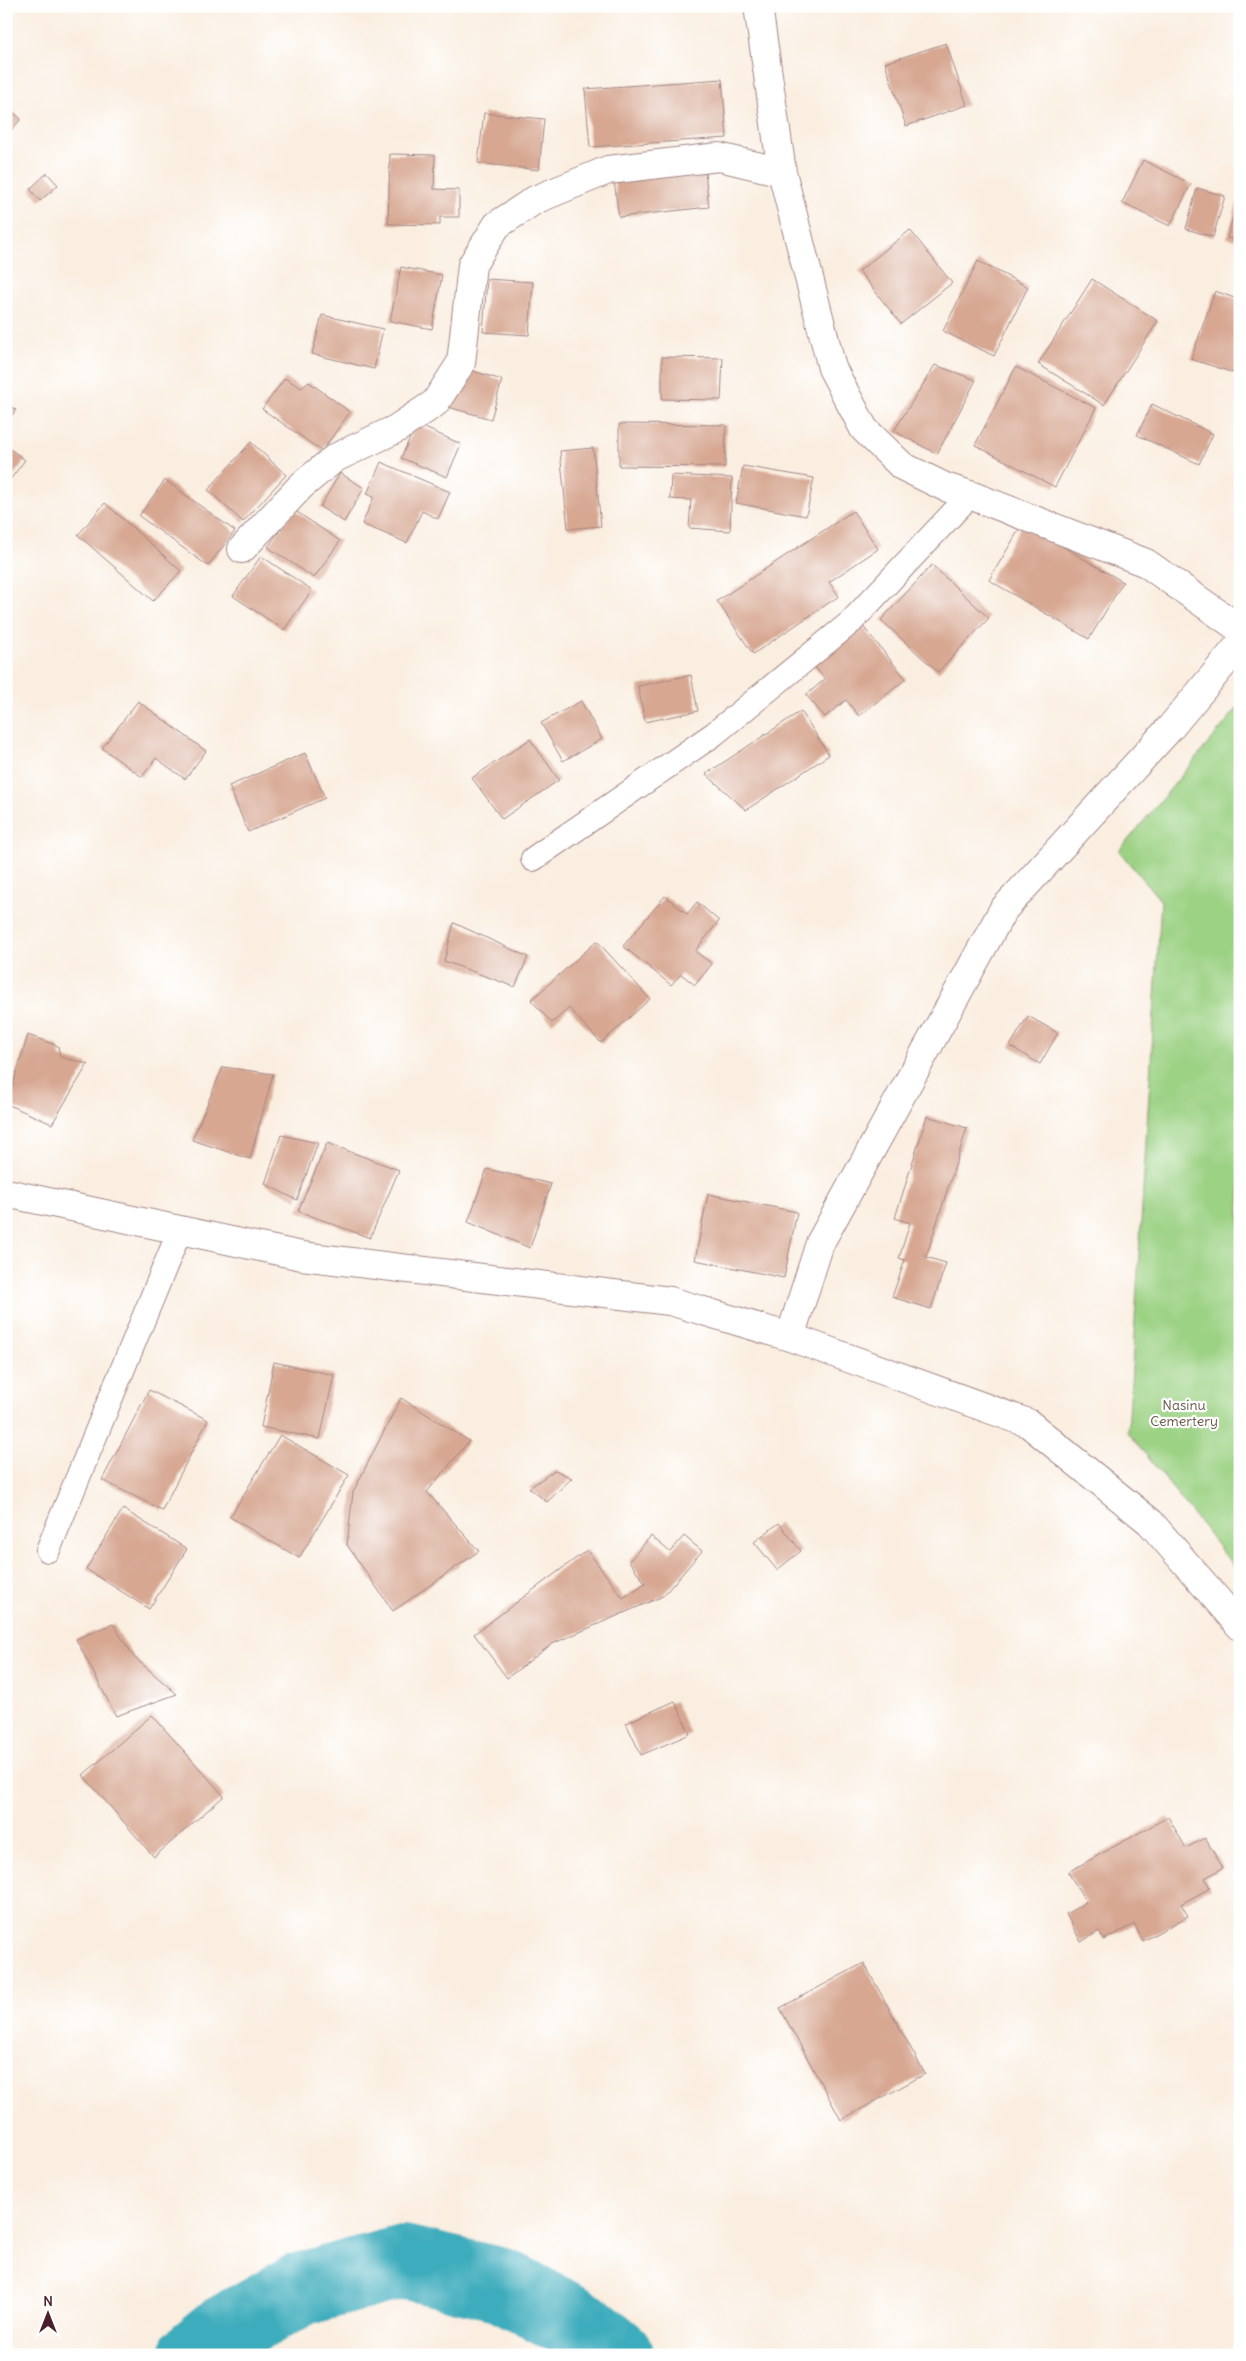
<svg xmlns="http://www.w3.org/2000/svg" width="1246" height="2361" viewBox="0 0 1246 2361" font-family="Delius,sans-serif">
	<style>
		.green { fill: #9cd284; stroke: #737858 }
		.lines { fill: none; stroke-linecap: round; stroke-linejoin: round }
		.river { stroke: #3dacbc; stroke-width: 74 }
		.building { fill: #d7a792 }
		.service-casing { stroke: #a28686; stroke-width: 26 }
		.minor-casing { stroke: #a28686; stroke-width: 30 }
		.tertiary-casing { stroke: #a28686; stroke-width: 30 }
		.service { stroke: #fff; stroke-width: 24 }
		.minor { stroke: #fff; stroke-width: 28 }
		.tertiary { stroke: #fff; stroke-width: 28 }
		.labels { text-anchor: middle; stroke-width: 4.5; stroke-linejoin: round; paint-order: stroke }
		.park-label { font-size: 14px; fill: #635546; stroke: #fff }
	</style>
	<rect width="100%" height="100%" fill="#fff"/>
	<filter id="ink" filterUnits="userSpaceOnUse"><feTurbulence type="fractalNoise" baseFrequency=".02" numOctaves="2"/><feDisplacementMap in="SourceGraphic" scale="10" xChannelSelector="R" yChannelSelector="G"/><feConvolveMatrix kernelMatrix="1 2 1 2 8 2 1 2 1" color-interpolation-filters="sRGB"/></filter>
	<filter id="wash" filterUnits="userSpaceOnUse"><feTurbulence type="fractalNoise" baseFrequency=".0096" numOctaves="4" result="noise"/><feDisplacementMap in="SourceGraphic" scale="20" xChannelSelector="R" yChannelSelector="G"/><feGaussianBlur stdDeviation="1.12" result="paint"/><feColorMatrix in="noise" values="0 0 0 0 0 0 0 0 0 0 0 0 0 0 0 0 0 1.4 0 .05"/><feComposite in="paint" operator="in"/></filter>
	<g filter="url(#wash)">
		<rect width="100%" height="100%" fill="#faeee0"/>
		<path class="green" d="M 1240,705 L 1240,1574 L 1128,1432 L 1161,901 L 1119,851 Z"/>
		<g class="lines">
			<path class="river" d="M 196,2355 L 224,2332 L 299,2290 L 403,2262 L 503,2285 L 584,2328 L 617,2355"/>
		</g>
		<g id="blocks">
			<path class="building" d="M 946,43 L 967,105 L 906,126 L 885,63 Z
				M 722,79 L 727,138 L 590,147 L 585,89 Z
				M 6,106 L 21,119 L 6,136 Z
				M 484,113 L 544,119 L 539,170 L 478,163 Z
				M 390,154 L 435,155 L 434,189 L 459,190 L 459,217 L 440,217 L 440,225 L 388,224 Z
				M 1143,160 L 1191,184 L 1170,226 L 1122,203 Z
				M 704,163 L 709,207 L 619,217 L 613,173 Z
				M 47,173 L 58,185 L 40,201 L 30,189 Z
				M 1197,188 L 1225,196 L 1213,237 L 1186,229 Z
				M 1240,193 L 1240,241 L 1227,238 Z
				M 910,230 L 952,283 L 901,324 L 859,271 Z
				M 978,261 L 1028,287 L 994,356 L 943,331 Z
				M 401,267 L 442,275 L 432,329 L 390,321 Z
				M 487,279 L 533,282 L 529,335 L 483,332 Z
				M 1092,279 L 1158,321 L 1104,405 L 1038,364 Z
				M 1215,291 L 1240,300 L 1240,375 L 1191,359 Z
				M 322,315 L 383,329 L 374,369 L 312,354 Z
				M 662,357 L 723,358 L 721,400 L 662,399 Z
				M 935,365 L 976,380 L 937,454 L 894,431 Z
				M 460,367 L 502,380 L 491,419 L 448,407 Z
				M 1016,367 L 1096,408 L 1055,487 L 975,445 Z
				M 285,378 L 301,388 L 309,382 L 350,412 L 322,451 L 262,409 Z
				M 6,403 L 16,410 L 6,423 Z
				M 1152,404 L 1213,434 L 1199,464 L 1137,435 Z
				M 416,424 L 461,444 L 447,477 L 401,458 Z
				M 619,424 L 726,425 L 725,467 L 619,466 Z
				M 251,442 L 286,475 L 243,522 L 208,490 Z
				M 6,446 L 25,460 L 6,485 Z
				M 593,448 L 601,526 L 568,529 L 560,451 Z
				M 381,462 L 450,492 L 438,519 L 422,511 L 407,543 L 362,524 L 374,497 L 367,494 Z
				M 743,466 L 814,478 L 806,516 L 736,503 Z
				M 340,473 L 364,488 L 344,522 L 320,507 Z
				M 671,475 L 732,478 L 730,531 L 689,528 L 691,500 L 670,499 Z
				M 165,480 L 235,531 L 208,566 L 139,516 Z
				M 105,503 L 181,571 L 153,601 L 78,535 Z
				M 294,510 L 340,541 L 314,578 L 268,547 Z
				M 853,511 L 878,549 L 829,582 L 839,596 L 753,654 L 717,601 Z
				M 1023,523 L 1123,582 L 1089,639 L 989,580 Z
				M 261,556 L 312,590 L 284,630 L 233,596 Z
				M 932,565 L 989,618 L 938,672 L 881,620 Z
				M 861,624 L 906,679 L 859,716 L 846,700 L 825,717 L 806,695 L 825,679 L 812,664 Z
				M 691,675 L 698,711 L 645,722 L 638,686 Z
				M 138,701 L 206,751 L 185,779 L 156,758 L 142,777 L 102,748 Z
				M 581,701 L 602,739 L 563,761 L 541,723 Z
				M 801,711 L 829,755 L 746,810 L 706,774 Z
				M 530,739 L 559,780 L 502,819 L 472,778 Z
				M 305,753 L 325,798 L 248,832 L 229,786 Z
				M 665,896 L 687,914 L 697,902 L 719,921 L 695,951 L 712,964 L 695,985 L 681,974 L 671,985 L 623,946 Z
				M 454,923 L 528,957 L 515,987 L 444,961 Z
				M 597,941 L 650,999 L 601,1043 L 569,1008 L 552,1023 L 531,1000 Z
				M 1028,1016 L 1058,1033 L 1040,1064 L 1010,1046 Z
				M 28,1035 L 58,1046 L 60,1057 L 88,1064 L 52,1124 L 7,1104 Z
				M 223,1067 L 273,1074 L 250,1159 L 192,1140 Z
				M 927,1116 L 967,1128 L 926,1257 L 946,1263 L 931,1309 L 892,1297 L 905,1260 L 899,1258 L 910,1223 L 895,1218 Z
				M 281,1135 L 318,1143 L 297,1200 L 265,1184 Z
				M 327,1143 L 399,1170 L 370,1238 L 298,1211 Z
				M 487,1169 L 551,1184 L 530,1248 L 468,1222 Z
				M 708,1194 L 797,1212 L 784,1278 L 695,1260 Z
				M 274,1362 L 334,1375 L 320,1439 L 261,1427 Z
				M 149,1390 L 208,1420 L 162,1510 L 102,1480 Z
				M 401,1398 L 469,1441 L 427,1492 L 479,1551 L 393,1611 L 347,1545 L 353,1492 Z
				M 280,1435 L 349,1475 L 299,1558 L 230,1517 Z
				M 555,1470 L 572,1478 L 547,1502 L 529,1488 Z
				M 123,1509 L 187,1549 L 149,1609 L 86,1569 Z
				M 779,1523 L 801,1551 L 777,1570 L 754,1542 Z
				M 651,1536 L 670,1552 L 684,1536 L 702,1551 L 663,1596 L 552,1644 L 507,1678 L 474,1634 L 587,1550 L 623,1598 L 645,1583 L 629,1561 Z
				M 113,1624 L 134,1657 L 177,1694 L 116,1716 L 76,1639 Z
				M 675,1701 L 690,1734 L 641,1755 L 626,1723 Z
				M 152,1715 L 224,1796 L 154,1857 L 83,1775 Z
				M 1168,1817 L 1186,1848 L 1205,1838 L 1223,1868 L 1205,1878 L 1210,1888 L 1181,1904 L 1188,1916 L 1143,1941 L 1134,1924 L 1104,1940 L 1099,1931 L 1081,1942 L 1066,1914 L 1086,1902 L 1068,1872 Z
				M 864,1963 L 925,2074 L 841,2120 L 780,2008 Z"/>
		</g>
	</g>
	<g filter="url(#ink)">
		<use href="#blocks" fill-opacity="0" stroke="#a28686" stroke-width="1"/>
		<g class="lines">
			<g class="service-casing">
				<path id="service" d="M 533,859 L 714,734 L 851,622 L 970,495
					M 48,1550 L 180,1230"/>
			</g>
			<g class="minor-casing">
				<path id="minor" d="M 758,6 L 782,172 L 832,368 L 864,429 L 902,466 L 945,487 L 970,495 L 1146,563 L 1240,629
					M 242,549 L 301,486 L 335,458 L 396,429 L 435,403 L 461,363 L 472,265 L 497,225 L 535,200 L 608,170 L 719,157 L 782,172
					M 790,1337 L 820,1243 L 1003,910 L 1170,728 L 1240,644"/>
			</g>
			<g class="tertiary-casing">
				<path id="tertiary" d="M 6,1193 L 302,1256 L 670,1301 L 790,1337 L 1028,1423 L 1150,1522 L 1240,1626"/>
			</g>
			<use href="#service" class="service"/>
			<use href="#minor" class="minor"/>
			<use href="#tertiary" class="tertiary"/>
		</g>
	</g>
	<g class="labels">
		<g class="park-label">
			<text x="1184" y="1410">Nasinu<tspan x="1184" dy="16">Cemertery</tspan></text>
		</g>
	</g>
	<rect width="1246" height="2361" fill="none" stroke="#fff" stroke-width="25"/>
	<g transform="translate(48 2314)" stroke="#ffffff" stroke-width="4" paint-order="stroke">
	<path d="M0-4L9 19L0 12L-9 19Z" fill="#4a1f2b"/>
	<text y="-8" font-size="14" font-weight="bold" text-anchor="middle" fill="#4a1f2b">N</text>
	</g>
</svg>
